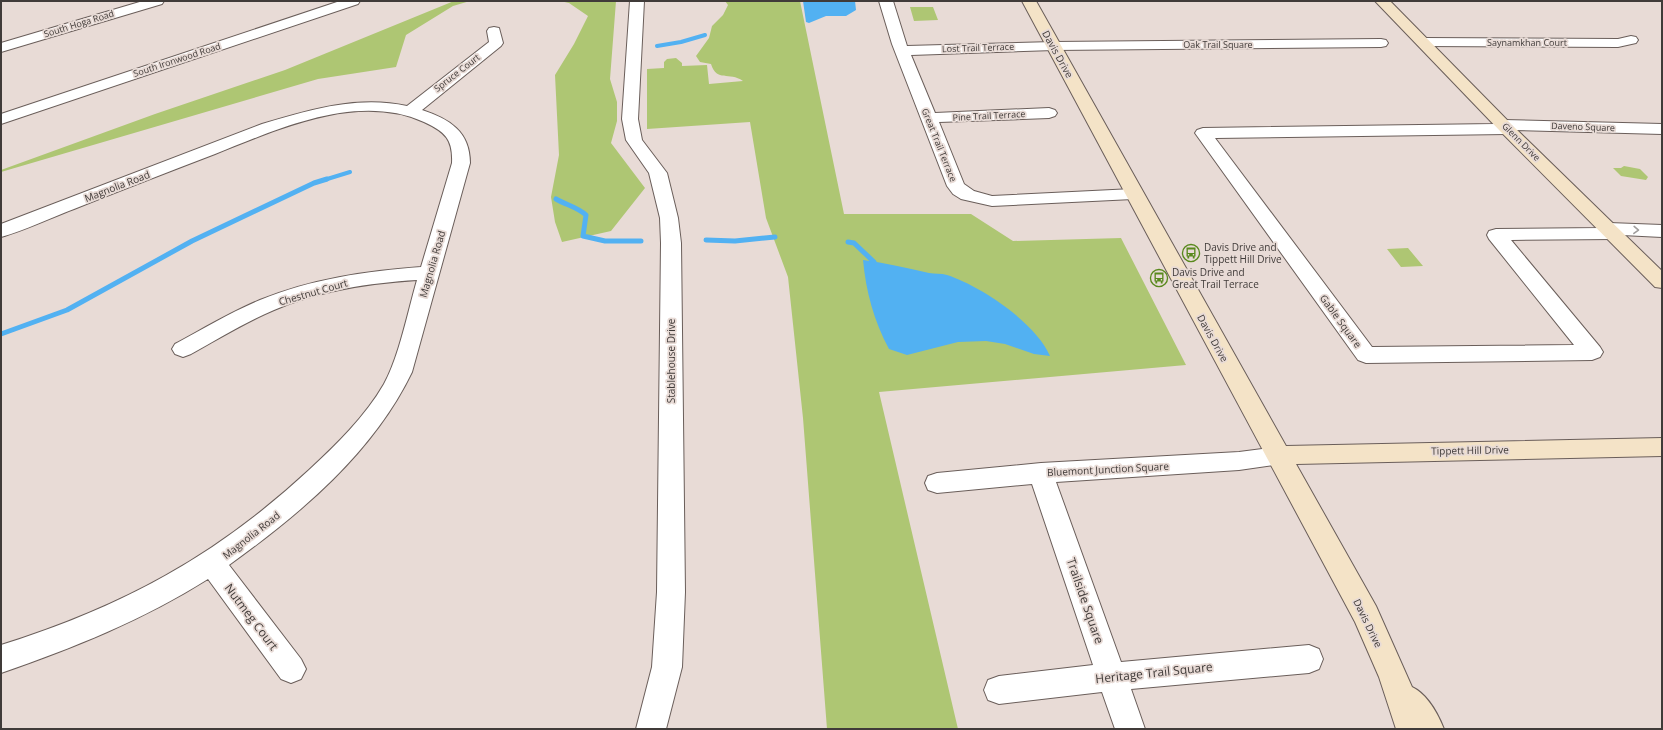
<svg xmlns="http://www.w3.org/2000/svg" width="1663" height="730" viewBox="0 0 1663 730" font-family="'Open Sans',sans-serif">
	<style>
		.green { fill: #aec673 }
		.water { fill: #52b1f2 }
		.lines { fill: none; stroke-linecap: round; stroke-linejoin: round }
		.stream-far1 { stroke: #52b1f2; stroke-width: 4 }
		.stream { stroke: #52b1f2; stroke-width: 5 }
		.street-casing { stroke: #6a5e5a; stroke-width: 2 }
		.secondary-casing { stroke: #6a5e5a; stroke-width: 2 }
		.street { fill: #fff; fill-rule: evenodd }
		.secondary { fill: #f4e3c7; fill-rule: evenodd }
		.oneway { stroke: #a09d9c }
		.labels { text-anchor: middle; stroke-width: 3.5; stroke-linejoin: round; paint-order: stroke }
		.far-street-label { font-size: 9px; fill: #403b39; stroke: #e8dbd6 }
		.street-label { font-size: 10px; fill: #403b39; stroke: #e8dbd6 }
		.poi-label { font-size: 10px; fill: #403b39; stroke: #e8dbd6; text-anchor: start }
		.near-street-label { font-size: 12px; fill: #403b39; stroke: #e8dbd6 }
	</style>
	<rect width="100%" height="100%" fill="#e8dbd6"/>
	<path class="green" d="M 454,1 L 470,1 L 453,6 L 406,35 L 396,67 L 318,79 L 1,172 L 1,170 L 155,114 L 285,70 Z
		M 560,1 L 616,1 L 610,79 L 617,102 L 617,121 L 611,143 L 645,188 L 611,231 L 562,242 L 555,222 L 551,197 L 559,155 L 555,75 L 574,44 L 588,16 L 569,3 Z
		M 725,1 L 800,1 L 844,214 L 971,214 L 1013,241 L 1121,238 L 1186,365 L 879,392 L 958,729 L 827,729 L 803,418 L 788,277 L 766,218 L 750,122 L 647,129 L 647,69 L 664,68 L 664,62 L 667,59 L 676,58 L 682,63 L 682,66 L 707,65 L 709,84 L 743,81 C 729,71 717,83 711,64 L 700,62 L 696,56 L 709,38 L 712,26 L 723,15 L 728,5 Z
		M 910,7 L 933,7 L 938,20 L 914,21 Z
		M 1624,166 L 1640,169 L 1648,177 L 1646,180 L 1621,176 L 1613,168 L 1621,168 Z
		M 1408,248 L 1423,266 L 1401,267 L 1387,249 Z"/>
	<path class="water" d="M 803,1 L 855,1 L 856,10 L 846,16 L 826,16 L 809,23 L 806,22 Z
		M 863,260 C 885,263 907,268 929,273 C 935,274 941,273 947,275 C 981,286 1036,323 1050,356 L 1034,354 L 1005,344 L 986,341 L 958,342 L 907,355 L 889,349 C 874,321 866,292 863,260 Z"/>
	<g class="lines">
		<path class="stream-far1" d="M 657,46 L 681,42 L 705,35
			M 324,180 L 350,172"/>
		<path class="stream" d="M 556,199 C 566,205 577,207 586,215 L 583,236 L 605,241 L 641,241
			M 706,240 L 735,241 L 775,237
			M 848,242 L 854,243 L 874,262
			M 1,334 L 67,310 L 192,241 L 314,183 L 327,179"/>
		<g class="street-casing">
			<path id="street" d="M 143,1 L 164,1 L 162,4 L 1,52 L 1,43 Z
				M 340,1 L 360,1 L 358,4 L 1,124 L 1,114 Z
				M 630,1 L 644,1 L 638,119 L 642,140 L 667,173 L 678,218 L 681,243 L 685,592 L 682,667 L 666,729 L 636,729 L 652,667 L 657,592 L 661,243 L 660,218 L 649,173 L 626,140 L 622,119 Z
				M 879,1 L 893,1 L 907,46 L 1054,42 L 1381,39 L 1386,40 L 1388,43 L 1386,46 L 1381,47 L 1054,50 L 911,55 L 935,113 L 1049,108 L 1055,110 L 1057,113 L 1055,116 L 1049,118 L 939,122 L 964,184 L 974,191 L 992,196 L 1133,189 L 1139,190 L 1142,194 L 1139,198 L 1133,199 L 992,206 L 961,199 L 953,194 L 947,186 L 892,44 Z
				M 494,27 L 499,28 L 503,43 L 501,46 L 422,110 C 449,119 470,131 470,163 L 412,372 C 373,453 300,514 229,565 L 301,659 L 306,669 L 301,679 L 291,683 L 281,679 L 208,579 C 143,620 73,648 1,673 L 1,645 C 122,607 215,557 309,470 C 336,445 365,417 384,384 C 399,357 408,311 417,280 C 369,283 320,290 274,310 C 245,322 218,339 191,354 L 183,357 L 175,354 L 172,349 L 175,344 C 203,329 231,312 260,300 C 311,279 366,271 421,267 L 452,163 C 453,140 446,132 424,122 C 357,92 278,129 215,154 C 168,172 121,190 74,209 C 50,218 26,230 1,237 L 1,224 L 262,124 C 308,110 358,95 407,106 L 489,42 L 487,31 L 489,28 Z
				M 1631,36 L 1636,37 L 1638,40 L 1636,43 L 1618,47 L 1423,46 L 1418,45 L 1416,42 L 1418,39 L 1423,38 L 1618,39 Z
				M 1503,120 L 1662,124 L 1662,134 L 1514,130 L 1507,134 L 1215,138 L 1372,347 L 1574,345 L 1489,239 L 1487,235 L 1489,231 L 1496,229 L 1601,228 L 1602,225 L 1609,223 L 1662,225 L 1662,237 L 1622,235 L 1614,239 L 1511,240 L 1600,347 L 1603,352 L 1600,357 L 1592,360 L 1366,363 L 1358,360 L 1195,133 L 1197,130 L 1203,128 L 1495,124 L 1497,122 Z
				M 1278,447 L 1287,449 L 1290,456 L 1287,463 L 1239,470 L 1056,482 L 1121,662 L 1309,645 L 1319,649 L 1323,659 L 1319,669 L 1309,673 L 1131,689 L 1145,729 L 1115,729 L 1102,692 L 999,704 L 988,700 L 984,690 L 988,680 L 999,676 L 1093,665 L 1032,484 L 937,493 L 928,490 L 925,483 L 928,476 L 937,473 L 1041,463 L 1239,452 Z"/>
		</g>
		<g class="secondary-casing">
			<path id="secondary" d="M 1022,1 L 1036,1 L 1286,446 L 1662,438 L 1662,456 L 1296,464 L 1376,606 L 1412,687 C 1427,694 1438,714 1444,729 L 1396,729 L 1379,677 L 1355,622 Z
				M 1375,1 L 1390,1 L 1513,126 L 1662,271 L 1662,288 L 1655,287 L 1501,132 Z"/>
		</g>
		<use href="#street" class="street"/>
		<use href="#secondary" class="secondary"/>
	</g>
	<defs><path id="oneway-chevron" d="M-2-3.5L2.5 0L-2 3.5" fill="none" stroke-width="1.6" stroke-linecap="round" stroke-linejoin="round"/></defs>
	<use class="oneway" href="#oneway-chevron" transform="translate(1636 230) rotate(2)"/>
	<defs>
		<g id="bus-ring" transform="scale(0.9)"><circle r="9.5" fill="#e8dbd6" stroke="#59891d" stroke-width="1.5"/><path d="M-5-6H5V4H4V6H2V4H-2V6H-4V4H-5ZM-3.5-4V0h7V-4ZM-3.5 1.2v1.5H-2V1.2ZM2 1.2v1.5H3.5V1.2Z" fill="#59891d"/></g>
	</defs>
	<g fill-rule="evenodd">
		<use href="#bus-ring" x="1191" y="253"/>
		<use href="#bus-ring" x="1159" y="278"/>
	</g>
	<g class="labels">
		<g class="far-street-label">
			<text transform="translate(79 24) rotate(-17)" y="3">South Hoga Road</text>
			<text x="1527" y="46">Saynamkhan Court</text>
			<text x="1218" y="48">Oak Trail Square</text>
			<text transform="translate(978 48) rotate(-2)" y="3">Lost Trail Terrace</text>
			<text transform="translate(177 60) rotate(-18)" y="3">South Ironwood Road</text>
			<text transform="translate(457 73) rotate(-38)" y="3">Spruce Court</text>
			<text transform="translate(989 116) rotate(-3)" y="3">Pine Trail Terrace</text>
			<text transform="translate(1583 127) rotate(2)" y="3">Daveno Square</text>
			<text transform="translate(1521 142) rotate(45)" y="3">Glenn Drive</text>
			<text transform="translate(939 145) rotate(68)" y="3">Great Trail Terrace</text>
		</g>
		<g class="street-label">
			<text transform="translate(1058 54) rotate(61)" y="4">Davis Drive</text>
			<text transform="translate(117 186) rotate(-21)" y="4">Magnolia Road</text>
			<text transform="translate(432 264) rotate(-74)" y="4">Magnolia Road</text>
			<text transform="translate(313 292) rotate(-16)" y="4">Chestnut Court</text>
			<text transform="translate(1341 321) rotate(54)" y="4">Gable Square</text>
			<text transform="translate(1213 338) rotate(61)" y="4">Davis Drive</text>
			<text transform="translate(671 361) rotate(-90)" y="4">Stablehouse Drive</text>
			<text transform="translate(1470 450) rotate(-1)" y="4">Tippett Hill Drive</text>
			<text transform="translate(1108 469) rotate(-3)" y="4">Bluemont Junction Square</text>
			<text transform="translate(251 535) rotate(-38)" y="4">Magnolia Road</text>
			<text transform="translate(1368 623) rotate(64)" y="4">Davis Drive</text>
		</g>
		<g class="poi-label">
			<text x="1204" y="251">Davis Drive and<tspan x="1204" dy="12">Tippett Hill Drive</tspan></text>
			<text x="1172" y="276">Davis Drive and<tspan x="1172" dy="12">Great Trail Terrace</tspan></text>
		</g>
		<g class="near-street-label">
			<text transform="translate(1085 601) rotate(71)" y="4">Trailside Square</text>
			<text transform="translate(251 617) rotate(53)" y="4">Nutmeg Court</text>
			<text transform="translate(1154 673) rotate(-6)" y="4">Heritage Trail Square</text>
		</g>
	</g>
	<rect width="1663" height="730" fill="none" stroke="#403b39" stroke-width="4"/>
</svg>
